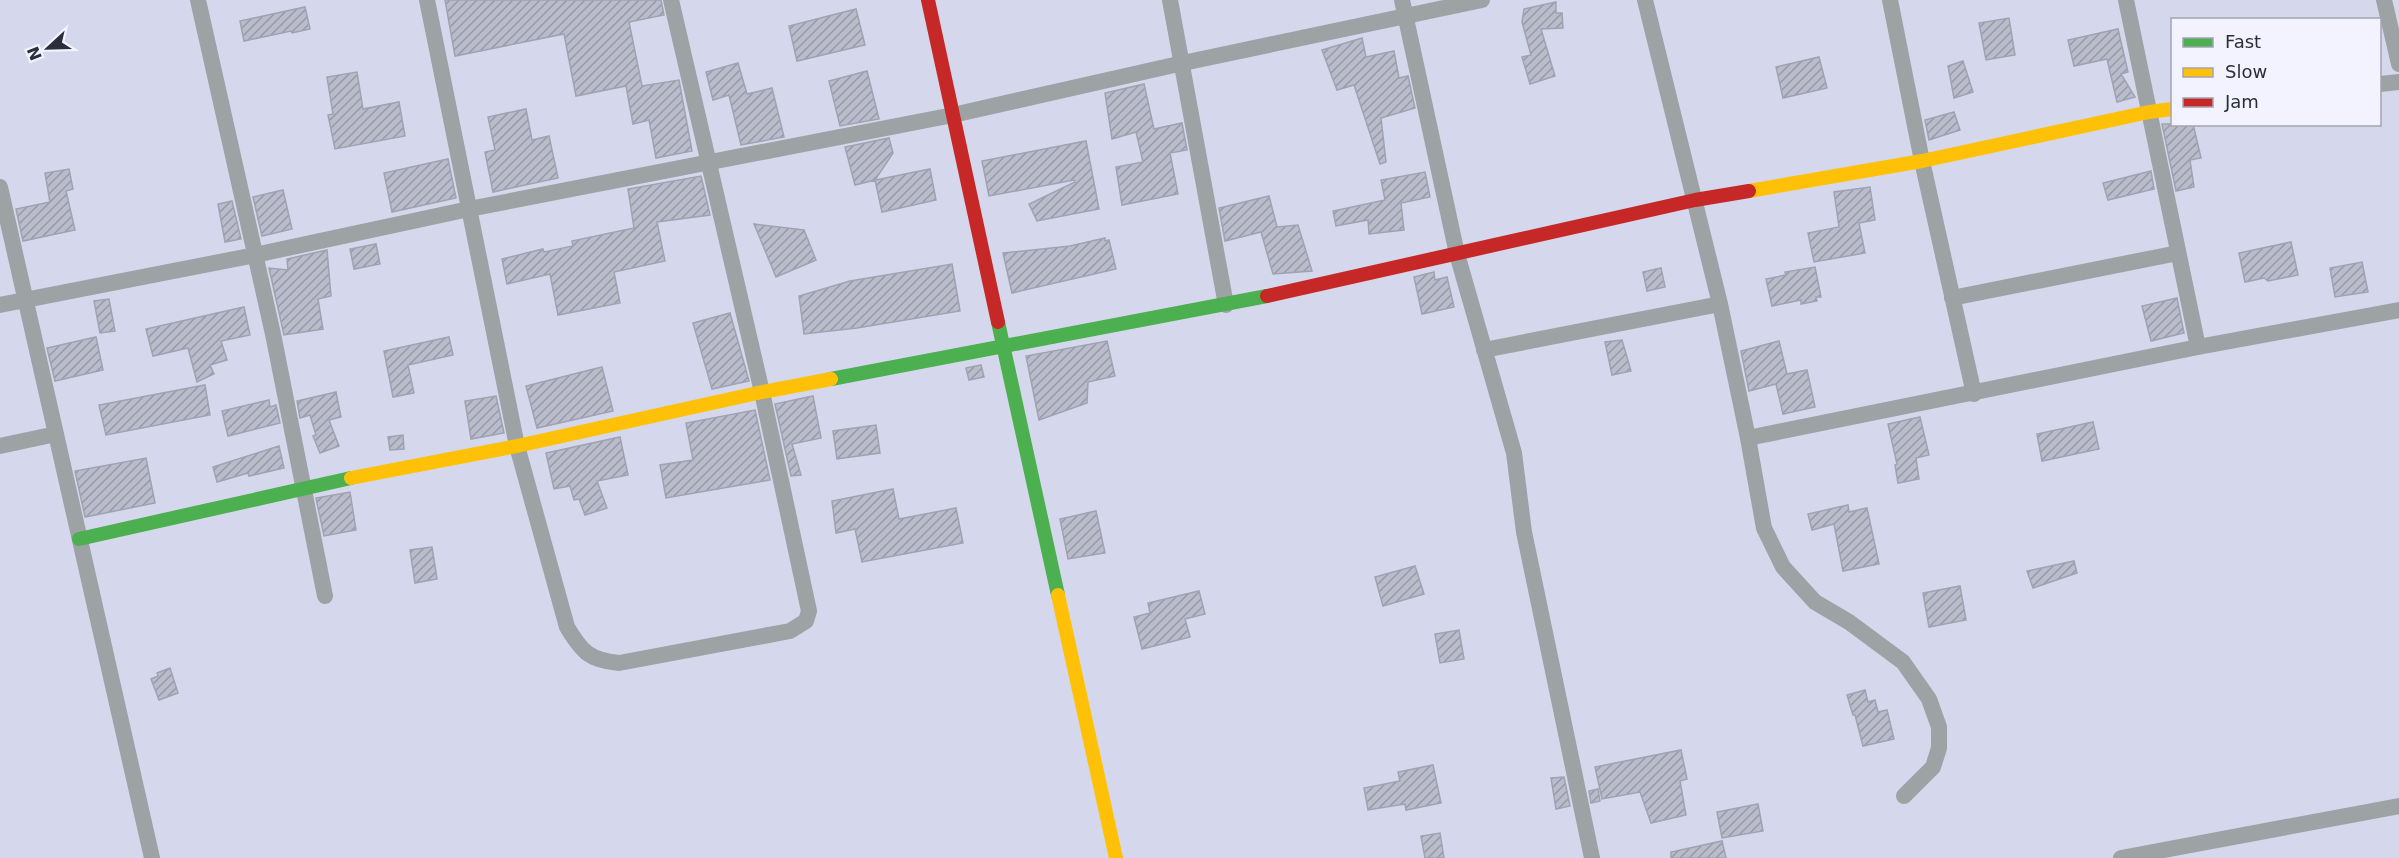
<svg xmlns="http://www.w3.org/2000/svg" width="2399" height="858" viewBox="0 0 2399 858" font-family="'DejaVu Sans',sans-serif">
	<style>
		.building { fill: url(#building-hatch); stroke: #a0a2b1; stroke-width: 1.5 }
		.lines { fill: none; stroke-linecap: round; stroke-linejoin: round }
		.street { stroke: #9da2a5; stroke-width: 16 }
		.fast { stroke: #4caf50; stroke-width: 14 }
		.slow { stroke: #ffc107; stroke-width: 14 }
		.jam { stroke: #c62828; stroke-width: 14 }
	</style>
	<defs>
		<pattern id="building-hatch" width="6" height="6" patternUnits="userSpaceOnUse" patternTransform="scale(1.5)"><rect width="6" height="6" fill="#babccc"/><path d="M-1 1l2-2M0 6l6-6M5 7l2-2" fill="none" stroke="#9799a7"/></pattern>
	</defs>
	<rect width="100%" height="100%" fill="#d5d8ec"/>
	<path class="building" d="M 445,0 L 661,0 L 664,15 L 629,22 L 642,86 L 679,80 L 692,151 L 656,158 L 649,120 L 633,124 L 626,86 L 576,96 L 564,34 L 455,56 Z
		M 1556,2 L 1556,13 L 1562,13 L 1563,28 L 1541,29 L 1555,76 L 1530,84 L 1522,57 L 1531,55 L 1522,22 L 1524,9 Z
		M 305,7 L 310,29 L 292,33 L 291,31 L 244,41 L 240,21 Z
		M 856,9 L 865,45 L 797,61 L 789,26 Z
		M 2009,18 L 2015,55 L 1986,60 L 1979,23 Z
		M 2118,29 L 2128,72 L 2121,74 L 2135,97 L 2117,102 L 2107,59 L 2074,66 L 2068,40 Z
		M 1362,38 L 1366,57 L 1394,51 L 1399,78 L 1408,76 L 1415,108 L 1381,118 L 1386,162 L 1380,164 L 1354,85 L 1337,90 L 1322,50 Z
		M 1819,57 L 1827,88 L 1783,98 L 1776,67 Z
		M 1963,61 L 1973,92 L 1954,98 L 1948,66 Z
		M 738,63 L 747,94 L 772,88 L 784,137 L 741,145 L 729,95 L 713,100 L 706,72 Z
		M 867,71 L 879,119 L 840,126 L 829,81 Z
		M 357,72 L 363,109 L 399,102 L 405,136 L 335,149 L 328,115 L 333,114 L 327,77 Z
		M 1144,84 L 1154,129 L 1182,123 L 1187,150 L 1170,153 L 1178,194 L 1122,205 L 1116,167 L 1143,162 L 1136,132 L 1112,139 L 1105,93 Z
		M 526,109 L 532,140 L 549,136 L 558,178 L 493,192 L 485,152 L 495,150 L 488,117 Z
		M 1954,112 L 1960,130 L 1929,140 L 1925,120 Z
		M 2162,124 L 2193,124 L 2201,158 L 2190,160 L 2194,187 L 2176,191 Z
		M 889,138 L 893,153 L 875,180 L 855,185 L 845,147 Z
		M 1086,141 L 1099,209 L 1037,221 L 1029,204 L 1075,182 L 1074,180 L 989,196 L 982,161 Z
		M 448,159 L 456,198 L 392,212 L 384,173 Z
		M 69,169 L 73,189 L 66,191 L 75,230 L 23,241 L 16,209 L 50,202 L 45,173 Z
		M 930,169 L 936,200 L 882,212 L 875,180 Z
		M 2151,171 L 2154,189 L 2108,200 L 2103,183 Z
		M 1425,172 L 1430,197 L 1401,203 L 1404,230 L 1369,234 L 1368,220 L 1336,226 L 1333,211 L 1385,200 L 1381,180 Z
		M 701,176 L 710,215 L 657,222 L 665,261 L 614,272 L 620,303 L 558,315 L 550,274 L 507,284 L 502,259 L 543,249 L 544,252 L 573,246 L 572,241 L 634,228 L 628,189 Z
		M 1870,187 L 1875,220 L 1859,223 L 1865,253 L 1814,262 L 1808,233 L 1839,227 L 1834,192 Z
		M 283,190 L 292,229 L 262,236 L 253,197 Z
		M 1269,196 L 1277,227 L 1298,225 L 1312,271 L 1273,274 L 1261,232 L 1225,241 L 1219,208 Z
		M 232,201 L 241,239 L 225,242 L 218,204 Z
		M 754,224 L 804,230 L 816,260 L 776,277 Z
		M 1105,238 L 1105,241 L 1109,240 L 1116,269 L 1012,293 L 1003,253 L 1070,246 Z
		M 2291,242 L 2298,275 L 2268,281 L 2264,278 L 2245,282 L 2239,253 Z
		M 376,244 L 380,264 L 354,269 L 350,249 Z
		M 327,250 L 331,296 L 318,299 L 323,329 L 284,335 L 269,268 L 288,270 L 287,259 Z
		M 2362,262 L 2368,292 L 2335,297 L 2330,268 Z
		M 952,264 L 960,311 L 857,328 L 804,334 L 799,296 L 850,281 Z
		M 1815,267 L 1821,297 L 1816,297 L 1817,301 L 1801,304 L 1801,300 L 1772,306 L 1766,279 L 1786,275 L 1785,272 Z
		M 1661,268 L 1665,287 L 1647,291 L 1643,272 Z
		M 1434,272 L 1435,280 L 1447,277 L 1454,307 L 1422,314 L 1414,277 Z
		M 2177,298 L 2184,333 L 2151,341 L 2142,306 Z
		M 109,299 L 115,331 L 100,333 L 94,301 Z
		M 244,307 L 250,335 L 221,341 L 227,360 L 210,365 L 214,374 L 197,382 L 188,348 L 153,356 L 146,329 Z
		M 730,313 L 749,381 L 712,389 L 693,323 Z
		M 96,337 L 103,370 L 55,381 L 47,348 Z
		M 449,337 L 453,355 L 408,365 L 414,393 L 393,397 L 384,351 Z
		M 1622,340 L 1631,371 L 1612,375 L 1605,342 Z
		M 1107,341 L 1115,376 L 1088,382 L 1087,403 L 1039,420 L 1026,356 Z
		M 1779,341 L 1787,374 L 1807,370 L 1815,407 L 1783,414 L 1776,384 L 1749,391 L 1741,351 Z
		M 981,365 L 984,377 L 969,380 L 966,368 Z
		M 602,367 L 613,411 L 537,428 L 526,386 Z
		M 205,385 L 210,415 L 106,435 L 99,405 Z
		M 336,392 L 341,417 L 329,420 L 339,446 L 320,453 L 313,436 L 316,435 L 310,415 L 300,418 L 297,401 Z
		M 496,396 L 504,433 L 471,439 L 465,401 Z
		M 813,396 L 821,438 L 792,444 L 801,475 L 791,476 L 775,404 Z
		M 269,400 L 270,407 L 276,405 L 280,423 L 228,436 L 222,411 Z
		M 755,410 L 770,480 L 666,498 L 660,465 L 693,460 L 686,423 Z
		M 1920,417 L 1929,455 L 1916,458 L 1919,479 L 1898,483 L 1895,465 L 1897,464 L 1888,424 Z
		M 2093,422 L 2099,449 L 2042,461 L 2037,434 Z
		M 876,425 L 880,453 L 837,459 L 833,431 Z
		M 403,435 L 404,449 L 390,450 L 388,437 Z
		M 620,437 L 628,475 L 597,481 L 607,508 L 585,515 L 579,499 L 574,500 L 570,486 L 554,489 L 546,453 Z
		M 279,446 L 284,468 L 249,476 L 248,473 L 217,482 L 213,467 Z
		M 146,458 L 155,503 L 85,517 L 75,471 Z
		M 893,489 L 899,519 L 956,508 L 963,543 L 862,562 L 855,529 L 836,533 L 832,501 Z
		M 350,492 L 356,530 L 324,536 L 316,498 Z
		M 1848,505 L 1849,512 L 1867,508 L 1879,564 L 1843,571 L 1834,524 L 1812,530 L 1808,514 Z
		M 1096,511 L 1105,553 L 1068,559 L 1060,519 Z
		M 432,547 L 437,579 L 415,583 L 410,550 Z
		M 2074,561 L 2077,573 L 2033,588 L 2027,571 Z
		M 1415,566 L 1424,594 L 1383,606 L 1375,577 Z
		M 1960,586 L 1966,620 L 1929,627 L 1923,593 Z
		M 1199,591 L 1205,614 L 1185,619 L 1190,637 L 1142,649 L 1134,617 L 1150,613 L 1148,603 Z
		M 1459,630 L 1464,659 L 1440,663 L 1435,634 Z
		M 170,668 L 178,693 L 159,700 L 151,679 L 158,676 L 157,673 Z
		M 1865,690 L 1868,702 L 1875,700 L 1878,712 L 1887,710 L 1894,739 L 1863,746 L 1855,715 L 1853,715 L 1847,695 Z
		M 1681,750 L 1687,779 L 1680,781 L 1686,815 L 1651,823 L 1640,792 L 1602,799 L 1595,767 Z
		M 1433,765 L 1441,803 L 1406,810 L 1405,804 L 1368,810 L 1364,788 L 1400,781 L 1398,772 Z
		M 1564,777 L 1570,806 L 1556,809 L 1551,778 Z
		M 1598,789 L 1600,801 L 1591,803 L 1589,791 Z
		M 1758,804 L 1763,831 L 1722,838 L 1717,812 Z
		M 1440,833 L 1444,858 L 1425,858 L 1421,836 Z
		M 1722,841 L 1726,858 L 1671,858 L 1671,852 Z"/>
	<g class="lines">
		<path class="street" d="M 198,0 L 273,334 L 325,596
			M 427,0 L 517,446 L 567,627 C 582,652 589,660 619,663 L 790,631 L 806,621 L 809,611 L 762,392 L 671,0
			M 1170,0 L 1226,305
			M 1402,0 L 1457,254 L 1514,453 L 1524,532 L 1592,858
			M 1645,0 L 1720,304 L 1748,438 L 2198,347 L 2399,310
			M 1890,0 L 1922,161 L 1974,394
			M 2126,0 L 2198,347
			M 2384,0 L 2399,64
			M 2380,84 L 2399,82
			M 0,187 L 152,858
			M 1952,298 L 2178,253
			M 0,305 L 255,255 L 469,209 L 953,115 L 1183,63 L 1482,0
			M 1484,350 L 1720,304
			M 1748,438 L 1764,528 L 1783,567 L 1815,602 L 1849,622 L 1903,662 L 1929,699 L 1939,727 L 1939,748 L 1933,767 L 1904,796
			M 0,446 L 56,434
			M 2121,858 L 2399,806"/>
		<path class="fast" d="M 998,322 L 1058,595
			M 831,379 L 1267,296
			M 79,539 L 351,478"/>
		<path class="slow" d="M 1749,191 L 1922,161 L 2149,112 L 2172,109
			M 351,478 L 517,446 L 762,392 L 831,379
			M 1058,595 L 1116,858"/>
		<path class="jam" d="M 928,0 L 998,322
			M 1267,296 L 1695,200 L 1749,191"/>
	</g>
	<rect x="2171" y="18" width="210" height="108" fill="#f2f3fe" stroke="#a3a4b0" stroke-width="1.5"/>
	<rect x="2183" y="38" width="30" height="9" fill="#4caf50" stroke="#a3a4b0" stroke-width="1.5"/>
	<text x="2225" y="48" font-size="18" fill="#2c2d3b">Fast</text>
	<rect x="2183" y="68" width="30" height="9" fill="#ffc107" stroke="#a3a4b0" stroke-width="1.5"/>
	<text x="2225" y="78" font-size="18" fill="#2c2d3b">Slow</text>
	<rect x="2183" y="98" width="30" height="9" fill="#c62828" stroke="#a3a4b0" stroke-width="1.5"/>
	<text x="2225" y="108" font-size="18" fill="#2c2d3b">Jam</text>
	<g transform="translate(48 48) rotate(248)" stroke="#f2f3fe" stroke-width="4.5" paint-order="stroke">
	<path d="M0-4.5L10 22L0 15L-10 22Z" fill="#2c2d3b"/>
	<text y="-9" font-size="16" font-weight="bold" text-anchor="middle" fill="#2c2d3b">N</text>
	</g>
</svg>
